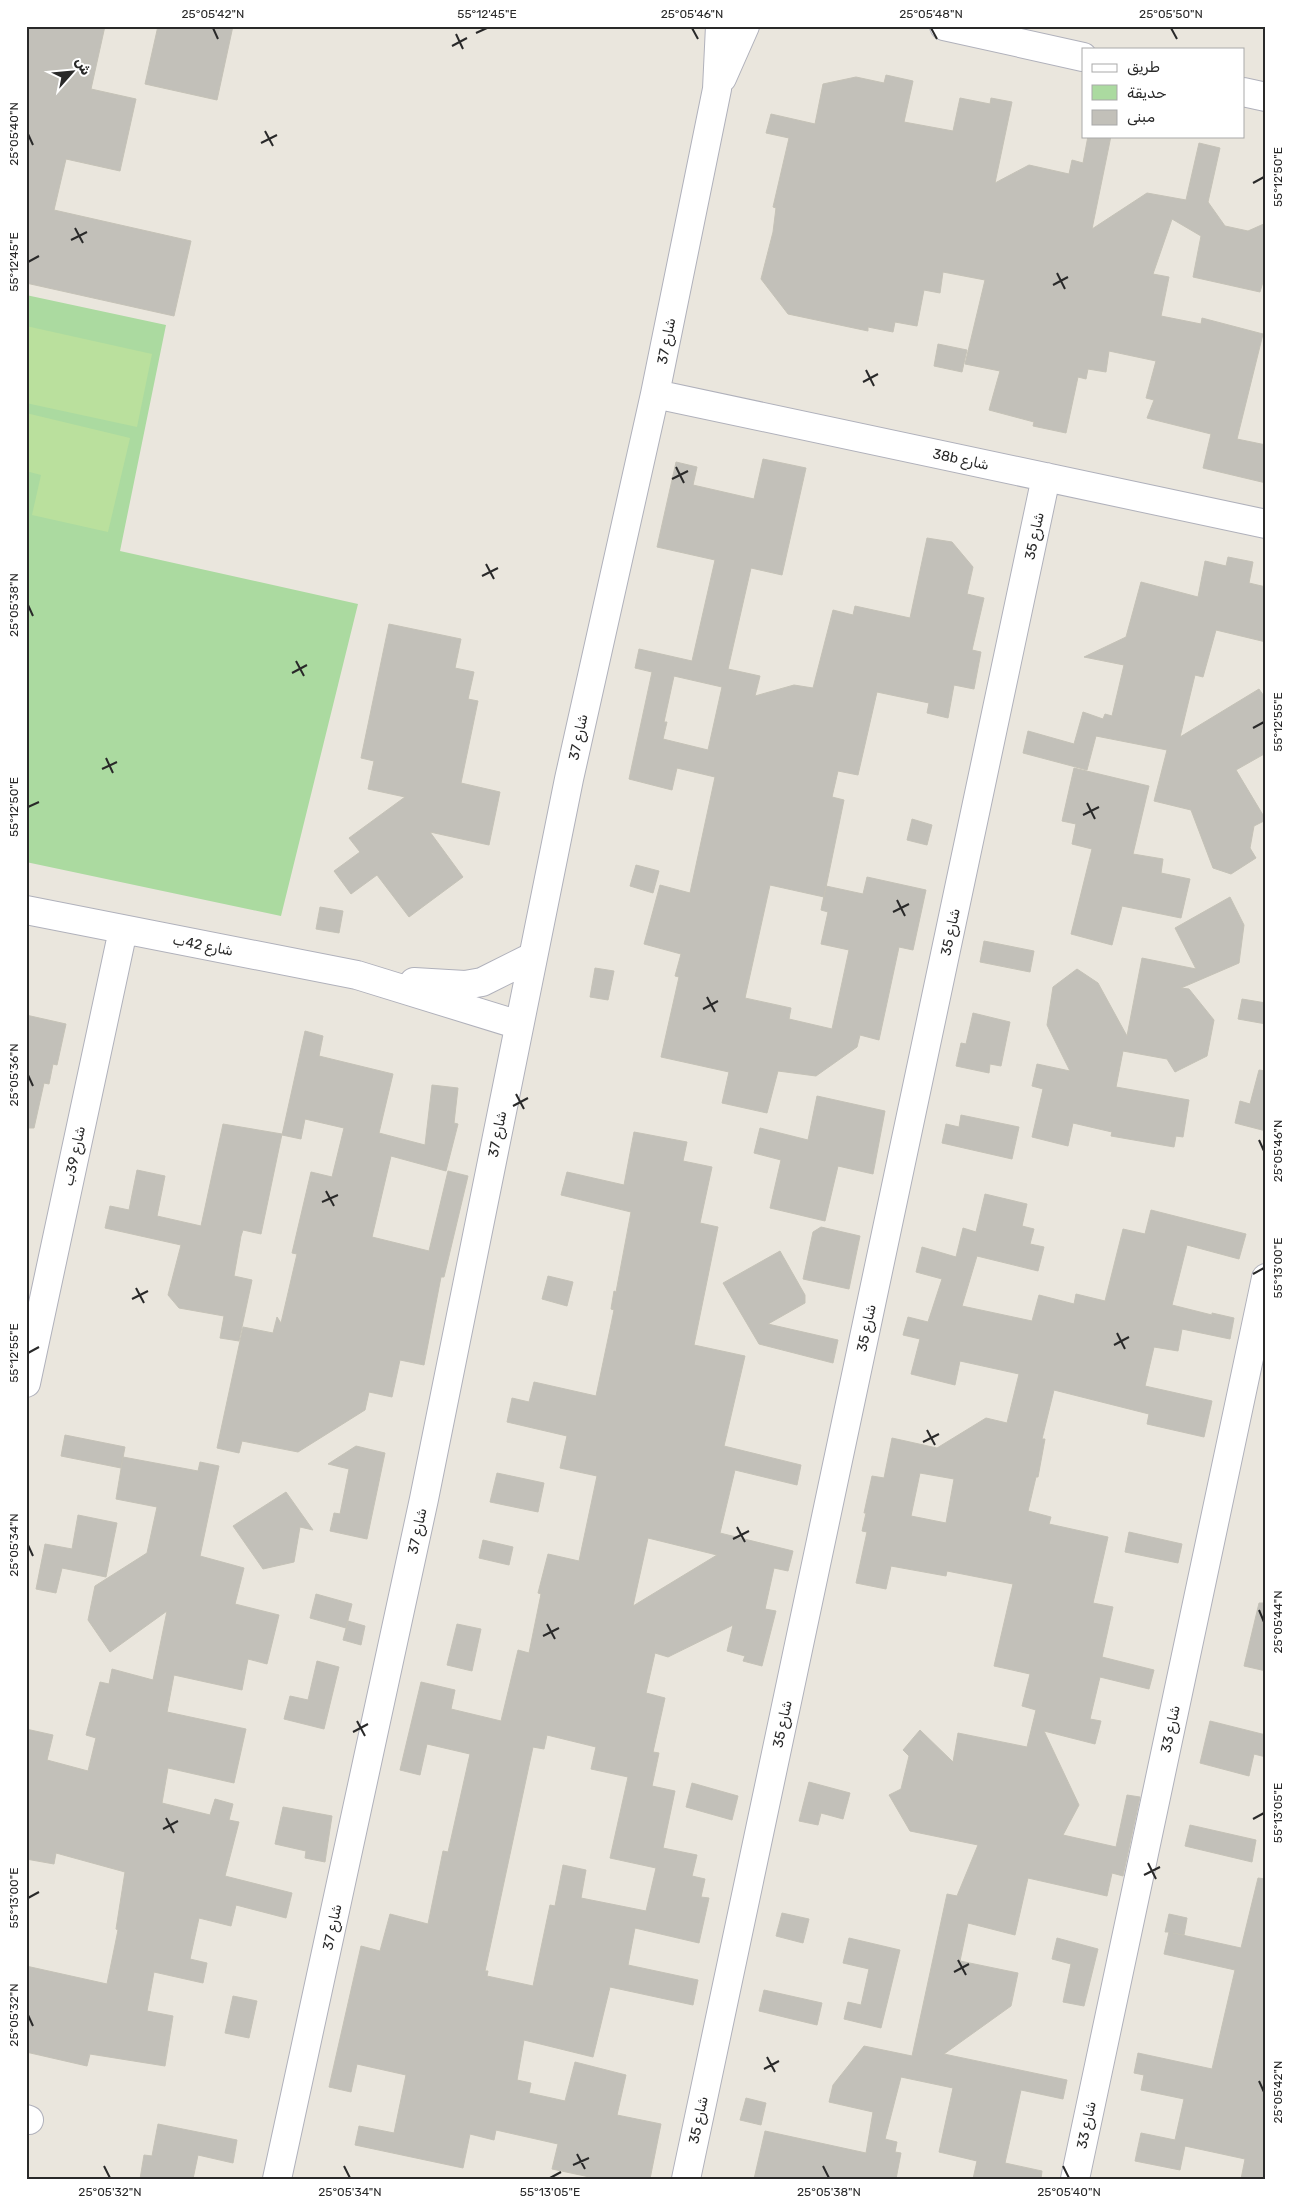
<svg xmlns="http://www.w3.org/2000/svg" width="1292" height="2205" viewBox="0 0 1292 2205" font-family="Rubik,'Noto Sans Arabic',sans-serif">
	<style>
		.green { fill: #abdaa0 }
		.pitch { fill: #bae09d }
		.building { fill: #c2c0b9; stroke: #c5c2b7; fill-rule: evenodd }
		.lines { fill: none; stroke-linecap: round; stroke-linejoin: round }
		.minor-casing { stroke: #b0b1bb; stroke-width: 30 }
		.minor { stroke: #fff; stroke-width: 28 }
		.ticks { fill: none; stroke: #292929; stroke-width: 2 }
		.labels { text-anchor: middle; stroke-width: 4.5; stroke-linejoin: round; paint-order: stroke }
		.street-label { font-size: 14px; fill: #292929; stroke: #fff }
		.neatline { fill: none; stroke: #292929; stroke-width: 2 }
		.ticks-label { font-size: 12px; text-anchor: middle; fill: #292929 }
	</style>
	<rect width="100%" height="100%" fill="#eae6dd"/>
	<path class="green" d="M 26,295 L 166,325 L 120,551 L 358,604 L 281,916 L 26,862 Z"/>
	<path class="pitch" d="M 26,326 L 152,354 L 137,427 L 26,403 Z
		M 26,413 L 130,438 L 108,532 L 32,515 L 41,475 L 26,471 Z"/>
	<path class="building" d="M 26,26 L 105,26 L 91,89 L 136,99 L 120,171 L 66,159 L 54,210 L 191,241 L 174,316 L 26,283 Z
		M 158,26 L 233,26 L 217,100 L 145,84 Z
		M 886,75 L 913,81 L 904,122 L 953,131 L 960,98 L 990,104 L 991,98 L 1012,102 L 995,183 L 1029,165 L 1069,174 L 1072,160 L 1083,163 L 1088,136 L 1111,136 L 1092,229 L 1147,193 L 1186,200 L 1199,143 L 1220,148 L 1208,202 L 1225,226 L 1248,231 L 1266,223 L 1266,272 L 1260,292 L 1193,277 L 1201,236 L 1172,219 L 1153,274 L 1169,277 L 1161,316 L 1201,324 L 1202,318 L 1263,334 L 1237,439 L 1266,445 L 1266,483 L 1203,468 L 1211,434 L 1147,418 L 1154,400 L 1146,398 L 1156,361 L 1109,351 L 1106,372 L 1088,369 L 1086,379 L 1078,377 L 1066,433 L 1033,426 L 1034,422 L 989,410 L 1000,371 L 965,364 L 985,280 L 943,272 L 940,293 L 924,290 L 917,326 L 895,322 L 893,332 L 868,327 L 868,331 L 788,314 L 761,279 L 773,232 L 776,208 L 773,207 L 789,138 L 766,133 L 771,114 L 815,124 L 823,84 L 856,77 L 884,83 Z
		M 938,344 L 967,350 L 962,372 L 934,366 Z
		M 763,459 L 806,468 L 782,575 L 751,568 L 728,669 L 760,676 L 755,696 L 794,685 L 813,688 L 833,610 L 853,615 L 855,606 L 910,618 L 927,538 L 952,542 L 973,567 L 967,594 L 984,598 L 972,650 L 981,652 L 974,689 L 954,685 L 948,718 L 927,713 L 929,703 L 877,692 L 858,775 L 838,771 L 832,797 L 844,800 L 824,897 L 770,885 L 745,998 L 791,1008 L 789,1019 L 832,1029 L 849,950 L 821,944 L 828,912 L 821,910 L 826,886 L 863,894 L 867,877 L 926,890 L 913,950 L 899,947 L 879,1040 L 860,1035 L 857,1047 L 816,1076 L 778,1071 L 767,1113 L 722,1103 L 729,1072 L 661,1057 L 679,977 L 675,976 L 681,954 L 644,944 L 660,885 L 690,893 L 715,777 L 677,768 L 672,790 L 629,779 L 652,672 L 635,668 L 639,649 L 692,661 L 715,560 L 657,547 L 676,462 L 697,467 L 693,485 L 754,499 ZM 674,676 L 722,687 L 708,750 L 663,739 L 667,722 L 664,722 Z
		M 1228,557 L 1253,562 L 1249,583 L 1266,587 L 1266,642 L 1216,630 L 1203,677 L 1195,675 L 1180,737 L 1259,689 L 1266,699 L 1266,753 L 1236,770 L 1266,820 L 1254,826 L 1250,848 L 1256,858 L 1231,874 L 1213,868 L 1191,810 L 1154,801 L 1167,750 L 1096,736 L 1087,770 L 1023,753 L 1028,731 L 1074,744 L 1083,712 L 1103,719 L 1105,714 L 1112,716 L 1124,665 L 1084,657 L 1126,637 L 1141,582 L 1198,597 L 1205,561 L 1226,566 Z
		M 389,624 L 461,639 L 455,668 L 474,672 L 468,699 L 478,701 L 461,783 L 500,792 L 489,845 L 430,832 L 463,877 L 409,917 L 377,875 L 351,894 L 334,871 L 360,852 L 349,838 L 405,797 L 368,789 L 374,761 L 361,758 Z
		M 1074,768 L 1149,786 L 1133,854 L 1163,859 L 1161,873 L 1190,879 L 1181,918 L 1122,906 L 1112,945 L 1071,934 L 1092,849 L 1072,844 L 1076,824 L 1062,821 Z
		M 912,819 L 932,825 L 927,845 L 907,840 Z
		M 636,865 L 659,871 L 653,893 L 630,886 Z
		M 1230,897 L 1244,925 L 1239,963 L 1181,988 L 1189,989 L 1214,1020 L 1207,1056 L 1175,1072 L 1167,1059 L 1123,1051 L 1116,1087 L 1189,1100 L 1183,1137 L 1176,1136 L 1174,1147 L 1111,1136 L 1112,1132 L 1073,1123 L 1068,1146 L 1032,1137 L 1043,1089 L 1032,1086 L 1037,1064 L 1070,1071 L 1047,1025 L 1053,987 L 1077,969 L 1098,983 L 1127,1036 L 1142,958 L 1196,969 L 1175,928 Z
		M 320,907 L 343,911 L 339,933 L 316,929 Z
		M 984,941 L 1034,951 L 1030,972 L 980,962 Z
		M 595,968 L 614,971 L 608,1000 L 590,997 Z
		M 1242,999 L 1266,1003 L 1266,1024 L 1238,1019 Z
		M 973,1013 L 1010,1022 L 1001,1066 L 990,1064 L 989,1073 L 956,1066 L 961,1043 L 966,1044 Z
		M 26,1015 L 66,1024 L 57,1065 L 53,1064 L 49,1084 L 44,1083 L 34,1128 L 26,1128 Z
		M 305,1031 L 323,1036 L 319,1056 L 393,1074 L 379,1133 L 425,1145 L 432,1085 L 458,1088 L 454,1123 L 458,1124 L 446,1171 L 391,1156 L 372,1237 L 429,1251 L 448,1171 L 468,1176 L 444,1277 L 441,1277 L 424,1365 L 400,1360 L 392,1397 L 369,1392 L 365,1410 L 298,1452 L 242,1441 L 239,1453 L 217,1448 L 243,1327 L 273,1333 L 277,1317 L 281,1323 L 297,1254 L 292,1253 L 311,1172 L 332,1177 L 344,1128 L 305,1119 L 301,1139 L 282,1135 Z
		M 1259,1070 L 1266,1071 L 1266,1131 L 1235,1123 L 1240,1101 L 1250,1104 Z
		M 817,1096 L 885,1111 L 873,1174 L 838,1166 L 825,1221 L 770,1208 L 781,1160 L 754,1153 L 760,1128 L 808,1140 Z
		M 961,1115 L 1019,1127 L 1012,1159 L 942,1143 L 946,1124 L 959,1127 Z
		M 223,1124 L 282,1134 L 261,1234 L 243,1230 L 241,1236 L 234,1276 L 252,1280 L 239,1341 L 220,1338 L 224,1316 L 179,1308 L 168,1295 L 181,1245 L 105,1228 L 110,1206 L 129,1210 L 137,1170 L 165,1176 L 157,1216 L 201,1226 Z
		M 634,1132 L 687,1142 L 683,1161 L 712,1167 L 700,1223 L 718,1227 L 694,1345 L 745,1356 L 724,1446 L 801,1465 L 797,1485 L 735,1470 L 720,1533 L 793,1551 L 788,1571 L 774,1568 L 765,1609 L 776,1611 L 762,1666 L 743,1661 L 745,1656 L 727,1651 L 733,1625 L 668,1657 L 655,1653 L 646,1693 L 665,1698 L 653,1752 L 659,1753 L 652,1786 L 675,1791 L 663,1848 L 697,1855 L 692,1876 L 705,1879 L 701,1897 L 709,1898 L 699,1943 L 635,1928 L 628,1965 L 698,1980 L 693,2005 L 610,1987 L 593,2057 L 524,2040 L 517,2080 L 531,2083 L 529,2093 L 565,2101 L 575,2062 L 626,2075 L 617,2115 L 661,2124 L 650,2179 L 599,2179 L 552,2169 L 558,2144 L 496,2130 L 494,2140 L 470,2134 L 463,2168 L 355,2145 L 359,2126 L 394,2133 L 406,2075 L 357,2064 L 351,2092 L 329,2087 L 361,1946 L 380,1951 L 390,1914 L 428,1924 L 443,1851 L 448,1852 L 470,1754 L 427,1744 L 420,1775 L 400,1770 L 421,1682 L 455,1690 L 451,1709 L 501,1721 L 518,1650 L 529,1653 L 541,1594 L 538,1593 L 548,1554 L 579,1561 L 597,1476 L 560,1468 L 567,1436 L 507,1422 L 512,1398 L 529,1402 L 534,1382 L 596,1396 L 614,1310 L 611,1309 L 614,1291 L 616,1292 L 631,1212 L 561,1195 L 567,1172 L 624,1185 ZM 648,1538 L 717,1555 L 633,1606 ZM 547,1735 L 596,1747 L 591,1769 L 628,1777 L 610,1858 L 656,1868 L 646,1911 L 581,1898 L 586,1870 L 563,1865 L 555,1906 L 550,1905 L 533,1986 L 487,1976 L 488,1971 L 485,1971 L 533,1747 L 544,1749 Z
		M 985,1194 L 1027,1204 L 1022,1226 L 1034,1229 L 1030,1244 L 1044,1247 L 1038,1271 L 977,1256 L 962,1306 L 1032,1321 L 1039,1295 L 1074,1304 L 1076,1294 L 1105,1301 L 1123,1229 L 1145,1234 L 1151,1210 L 1246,1234 L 1239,1259 L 1187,1245 L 1172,1305 L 1212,1315 L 1212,1313 L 1234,1318 L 1230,1339 L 1182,1329 L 1178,1351 L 1154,1347 L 1145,1386 L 1212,1401 L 1204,1437 L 1147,1424 L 1149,1414 L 1054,1390 L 1042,1439 L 1045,1439 L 1038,1477 L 1036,1477 L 1028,1511 L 1051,1517 L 1049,1524 L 1108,1537 L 1093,1603 L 1113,1607 L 1102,1657 L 1154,1670 L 1149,1689 L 1100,1677 L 1090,1719 L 1101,1721 L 1095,1744 L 1044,1731 L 1079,1805 L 1063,1835 L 1116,1847 L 1127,1795 L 1140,1797 L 1123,1876 L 1112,1873 L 1107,1896 L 1028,1878 L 1015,1935 L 968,1923 L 960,1961 L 1018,1973 L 1011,2006 L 944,2054 L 1067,2080 L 1063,2099 L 1021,2090 L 1005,2163 L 1042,2171 L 1041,2179 L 973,2179 L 977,2161 L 939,2152 L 953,2088 L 901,2077 L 885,2139 L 897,2142 L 895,2152 L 901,2153 L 896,2179 L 754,2179 L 765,2131 L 866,2153 L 873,2112 L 829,2102 L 833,2085 L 864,2046 L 912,2056 L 947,1894 L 957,1896 L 978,1845 L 910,1831 L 889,1795 L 901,1789 L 909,1756 L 903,1750 L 920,1730 L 953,1762 L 958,1733 L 1027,1747 L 1036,1710 L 1022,1706 L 1030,1674 L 994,1666 L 1013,1584 L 947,1571 L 946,1576 L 891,1566 L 886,1589 L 856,1583 L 867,1532 L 862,1531 L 866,1513 L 864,1513 L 872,1476 L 884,1478 L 892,1438 L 937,1448 L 986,1418 L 1007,1423 L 1019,1374 L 960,1361 L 955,1385 L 911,1374 L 920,1339 L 903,1335 L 908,1317 L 928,1322 L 942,1279 L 916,1272 L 922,1247 L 956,1257 L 963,1228 L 976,1232 ZM 920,1473 L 954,1479 L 946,1523 L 911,1516 Z
		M 821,1227 L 860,1236 L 849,1289 L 803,1279 L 813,1232 Z
		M 780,1251 L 805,1295 L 805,1303 L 768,1324 L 838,1340 L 833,1363 L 759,1344 L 723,1283 Z
		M 548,1276 L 573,1282 L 567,1306 L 542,1299 Z
		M 65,1435 L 125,1447 L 121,1468 L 61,1456 Z
		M 356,1446 L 385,1453 L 367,1539 L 330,1531 L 334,1513 L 340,1514 L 349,1469 L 328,1464 Z
		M 123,1457 L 198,1471 L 200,1462 L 219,1466 L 200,1556 L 244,1568 L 235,1604 L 279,1615 L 267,1664 L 248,1659 L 242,1690 L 174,1675 L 167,1712 L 246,1729 L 234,1783 L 168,1768 L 162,1803 L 210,1815 L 215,1799 L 233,1804 L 229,1820 L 239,1822 L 225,1876 L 292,1893 L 286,1918 L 236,1905 L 231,1926 L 199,1918 L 190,1959 L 207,1963 L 203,1983 L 154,1972 L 147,2011 L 173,2016 L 165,2066 L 90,2054 L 87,2066 L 26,2052 L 26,1966 L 107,1984 L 118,1930 L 116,1929 L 125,1872 L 56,1853 L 54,1864 L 26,1859 L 26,1729 L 53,1735 L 47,1760 L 88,1771 L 96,1738 L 86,1735 L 100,1682 L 109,1684 L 112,1669 L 153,1680 L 167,1611 L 110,1652 L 88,1620 L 95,1586 L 147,1553 L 157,1507 L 116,1499 Z
		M 497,1473 L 544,1483 L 538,1512 L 490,1502 Z
		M 286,1492 L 313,1530 L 300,1527 L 294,1562 L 263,1569 L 233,1526 Z
		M 78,1515 L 117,1523 L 106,1577 L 62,1568 L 56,1593 L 36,1589 L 45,1544 L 72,1549 Z
		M 1129,1532 L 1182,1544 L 1178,1563 L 1125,1552 Z
		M 483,1540 L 513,1547 L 509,1565 L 479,1558 Z
		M 316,1594 L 352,1604 L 346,1628 L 310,1618 Z
		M 1259,1603 L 1266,1603 L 1266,1671 L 1244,1666 Z
		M 348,1621 L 365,1626 L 361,1645 L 343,1640 Z
		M 457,1624 L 481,1629 L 472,1671 L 447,1665 Z
		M 317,1661 L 339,1667 L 324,1729 L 284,1719 L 290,1696 L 308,1700 Z
		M 1210,1721 L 1266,1735 L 1266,1757 L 1254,1754 L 1249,1776 L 1200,1763 Z
		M 809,1782 L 850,1793 L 843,1819 L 821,1813 L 818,1825 L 799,1821 Z
		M 692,1783 L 738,1796 L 732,1820 L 686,1807 Z
		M 283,1807 L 332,1816 L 325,1862 L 305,1858 L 306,1851 L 275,1844 Z
		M 1190,1825 L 1256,1840 L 1252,1862 L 1185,1846 Z
		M 1258,1878 L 1266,1879 L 1266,2179 L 1241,2179 L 1245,2159 L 1185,2146 L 1180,2170 L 1135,2161 L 1141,2133 L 1175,2140 L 1184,2099 L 1141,2090 L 1144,2075 L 1134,2073 L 1138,2053 L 1212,2069 L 1235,1970 L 1164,1954 L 1169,1932 L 1165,1932 L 1169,1914 L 1187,1918 L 1184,1935 L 1173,1933 L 1241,1948 Z
		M 782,1913 L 809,1919 L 803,1943 L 776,1936 Z
		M 849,1938 L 900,1950 L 881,2028 L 844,2019 L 848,2002 L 861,2005 L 869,1969 L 843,1963 Z
		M 1057,1938 L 1098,1949 L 1084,2006 L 1063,2002 L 1071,1964 L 1052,1959 Z
		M 764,1990 L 822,2003 L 817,2025 L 759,2011 Z
		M 233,1996 L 257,2001 L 249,2038 L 225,2033 Z
		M 746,2098 L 766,2103 L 761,2125 L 740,2120 Z
		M 158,2124 L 237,2140 L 233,2163 L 198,2155 L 193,2179 L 140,2179 L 144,2155 L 152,2156 Z"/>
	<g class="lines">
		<g class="minor-casing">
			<path id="minor" d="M 944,26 L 1083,57
				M 722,78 L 745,26
				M 1243,92 L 1266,97
				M 655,394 L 1266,524
				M 26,910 L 357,975 L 519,1025
				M 414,982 L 465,985 L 482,982 L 532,957
				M 26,1383 L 123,930
				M 26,2119 L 29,2120
				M 277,2179 L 424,1499 L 569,779 L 655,394 L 717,89 L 720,26
				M 686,2179 L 1046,477
				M 1075,2179 L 1266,1278"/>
		</g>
		<use href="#minor" class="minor"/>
	</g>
	<path class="ticks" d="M 213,28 L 218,39M 692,28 L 698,39M 931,28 L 937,39M 1171,28 L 1177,39M 476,33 L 487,28M 456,34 L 463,49M 452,46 L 467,38M 265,131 L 273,146M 28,134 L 33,145M 261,143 L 277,135M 1253,183 L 1264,177M 75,228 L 83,243M 71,240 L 87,232M 28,262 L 39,256M 1057,273 L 1065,289M 1053,285 L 1068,277M 866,370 L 874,386M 863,382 L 878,374M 676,467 L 684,483M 672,479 L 688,471M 486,564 L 494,579M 482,576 L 498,568M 28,605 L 33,616M 296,661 L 304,676M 292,673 L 307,665M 1253,728 L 1264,722M 106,758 L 113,773M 102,769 L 117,762M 1087,803 L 1095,819M 28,807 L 39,802M 1083,815 L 1099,807M 897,900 L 905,916M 893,912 L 909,904M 707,997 L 715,1012M 703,1009 L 718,1001M 28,1075 L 33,1086M 516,1094 L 524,1109M 513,1106 L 528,1098M 1259,1140 L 1264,1151M 326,1191 L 334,1206M 322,1202 L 338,1195M 1253,1274 L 1264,1268M 136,1288 L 144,1303M 132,1299 L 148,1291M 1117,1333 L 1125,1349M 1114,1345 L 1129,1337M 28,1353 L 39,1347M 927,1430 L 935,1445M 923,1442 L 939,1434M 737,1527 L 745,1542M 733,1539 L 749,1531M 28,1545 L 33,1556M 1259,1610 L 1264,1622M 547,1624 L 555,1639M 543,1636 L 559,1628M 357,1721 L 365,1736M 353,1732 L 368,1724M 166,1818 L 174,1833M 1253,1819 L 1264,1813M 163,1829 L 178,1821M 1148,1863 L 1156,1879M 1144,1875 L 1160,1867M 28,1898 L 39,1892M 958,1960 L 966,1975M 954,1972 L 969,1964M 28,2015 L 33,2026M 767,2057 L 775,2072M 764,2069 L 779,2061M 1259,2081 L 1264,2092M 577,2154 L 585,2169M 573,2165 L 589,2158M 104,2166 L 110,2178M 344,2166 L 350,2178M 823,2166 L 829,2178M 1063,2166 L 1069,2178M 550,2178 L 561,2172"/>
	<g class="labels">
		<g class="street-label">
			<text transform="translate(666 341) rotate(-79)" y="5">شارع 37</text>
			<text transform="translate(961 459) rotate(12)" y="5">38b شارع</text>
			<text transform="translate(1034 536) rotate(-78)" y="5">شارع 35</text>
			<text transform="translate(578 737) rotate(-78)" y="5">شارع 37</text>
			<text transform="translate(950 932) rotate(-78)" y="5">شارع 35</text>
			<text transform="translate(203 945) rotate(11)" y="5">شارع 42ب</text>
			<text transform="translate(497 1134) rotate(-79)" y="5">شارع 37</text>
			<text transform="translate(74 1156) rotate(-78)" y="5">شارع 39ب</text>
			<text transform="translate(866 1328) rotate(-78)" y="5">شارع 35</text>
			<text transform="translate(417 1531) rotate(-78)" y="5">شارع 37</text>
			<text transform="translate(782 1724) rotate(-78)" y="5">شارع 35</text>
			<text transform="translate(1170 1729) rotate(-78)" y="5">شارع 33</text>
			<text transform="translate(332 1927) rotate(-78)" y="5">شارع 37</text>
			<text transform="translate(698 2120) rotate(-78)" y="5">شارع 35</text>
			<text transform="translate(1086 2125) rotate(-78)" y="5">شارع 33</text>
		</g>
	</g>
	<rect width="1292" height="2205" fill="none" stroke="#ffffff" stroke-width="55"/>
	<rect x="1082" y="48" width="162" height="90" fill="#ffffff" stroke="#a9a9a9"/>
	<rect x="1092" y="64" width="25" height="8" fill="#ffffff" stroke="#a9a9a9"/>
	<text x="1127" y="72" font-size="15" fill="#292929">طريق</text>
	<rect x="1092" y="85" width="25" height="15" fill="#abdaa0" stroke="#a9a9a9"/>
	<text x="1127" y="98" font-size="15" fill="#292929">حديقة</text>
	<rect x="1092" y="110" width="25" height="15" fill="#c2c0b9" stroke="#a9a9a9"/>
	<text x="1127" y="122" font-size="15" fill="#292929">مبنى</text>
	<g transform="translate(72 72) rotate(63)" stroke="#ffffff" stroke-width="4" paint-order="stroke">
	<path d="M0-4L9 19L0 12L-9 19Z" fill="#292929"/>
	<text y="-8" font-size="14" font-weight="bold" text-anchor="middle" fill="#292929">ش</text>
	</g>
	<rect x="28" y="28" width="1236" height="2150" class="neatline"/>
	<g class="ticks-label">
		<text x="213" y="18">25°05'42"N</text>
		<text x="487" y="18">55°12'45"E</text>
		<text x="692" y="18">25°05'46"N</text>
		<text x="931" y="18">25°05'48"N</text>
		<text x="1171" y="18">25°05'50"N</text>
		<text transform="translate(14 134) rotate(-90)" y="4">25°05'40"N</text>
		<text transform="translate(1278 177) rotate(-90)" y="4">55°12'50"E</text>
		<text transform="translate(14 262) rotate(-90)" y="4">55°12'45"E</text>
		<text transform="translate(14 605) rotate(-90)" y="4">25°05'38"N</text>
		<text transform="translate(1278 722) rotate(-90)" y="4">55°12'55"E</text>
		<text transform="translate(14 807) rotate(-90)" y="4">55°12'50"E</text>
		<text transform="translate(14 1075) rotate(-90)" y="4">25°05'36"N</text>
		<text transform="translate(1278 1151) rotate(-90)" y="4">25°05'46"N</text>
		<text transform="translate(1278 1268) rotate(-90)" y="4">55°13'00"E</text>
		<text transform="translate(14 1353) rotate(-90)" y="4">55°12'55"E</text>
		<text transform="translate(14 1545) rotate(-90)" y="4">25°05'34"N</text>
		<text transform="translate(1278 1622) rotate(-90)" y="4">25°05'44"N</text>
		<text transform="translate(1278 1813) rotate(-90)" y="4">55°13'05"E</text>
		<text transform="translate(14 1898) rotate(-90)" y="4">55°13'00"E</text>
		<text transform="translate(14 2015) rotate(-90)" y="4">25°05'32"N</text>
		<text transform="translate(1278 2092) rotate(-90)" y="4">25°05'42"N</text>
		<text x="110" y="2196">25°05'32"N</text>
		<text x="350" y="2196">25°05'34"N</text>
		<text x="550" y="2196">55°13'05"E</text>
		<text x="829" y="2196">25°05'38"N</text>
		<text x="1069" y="2196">25°05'40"N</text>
	</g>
</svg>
